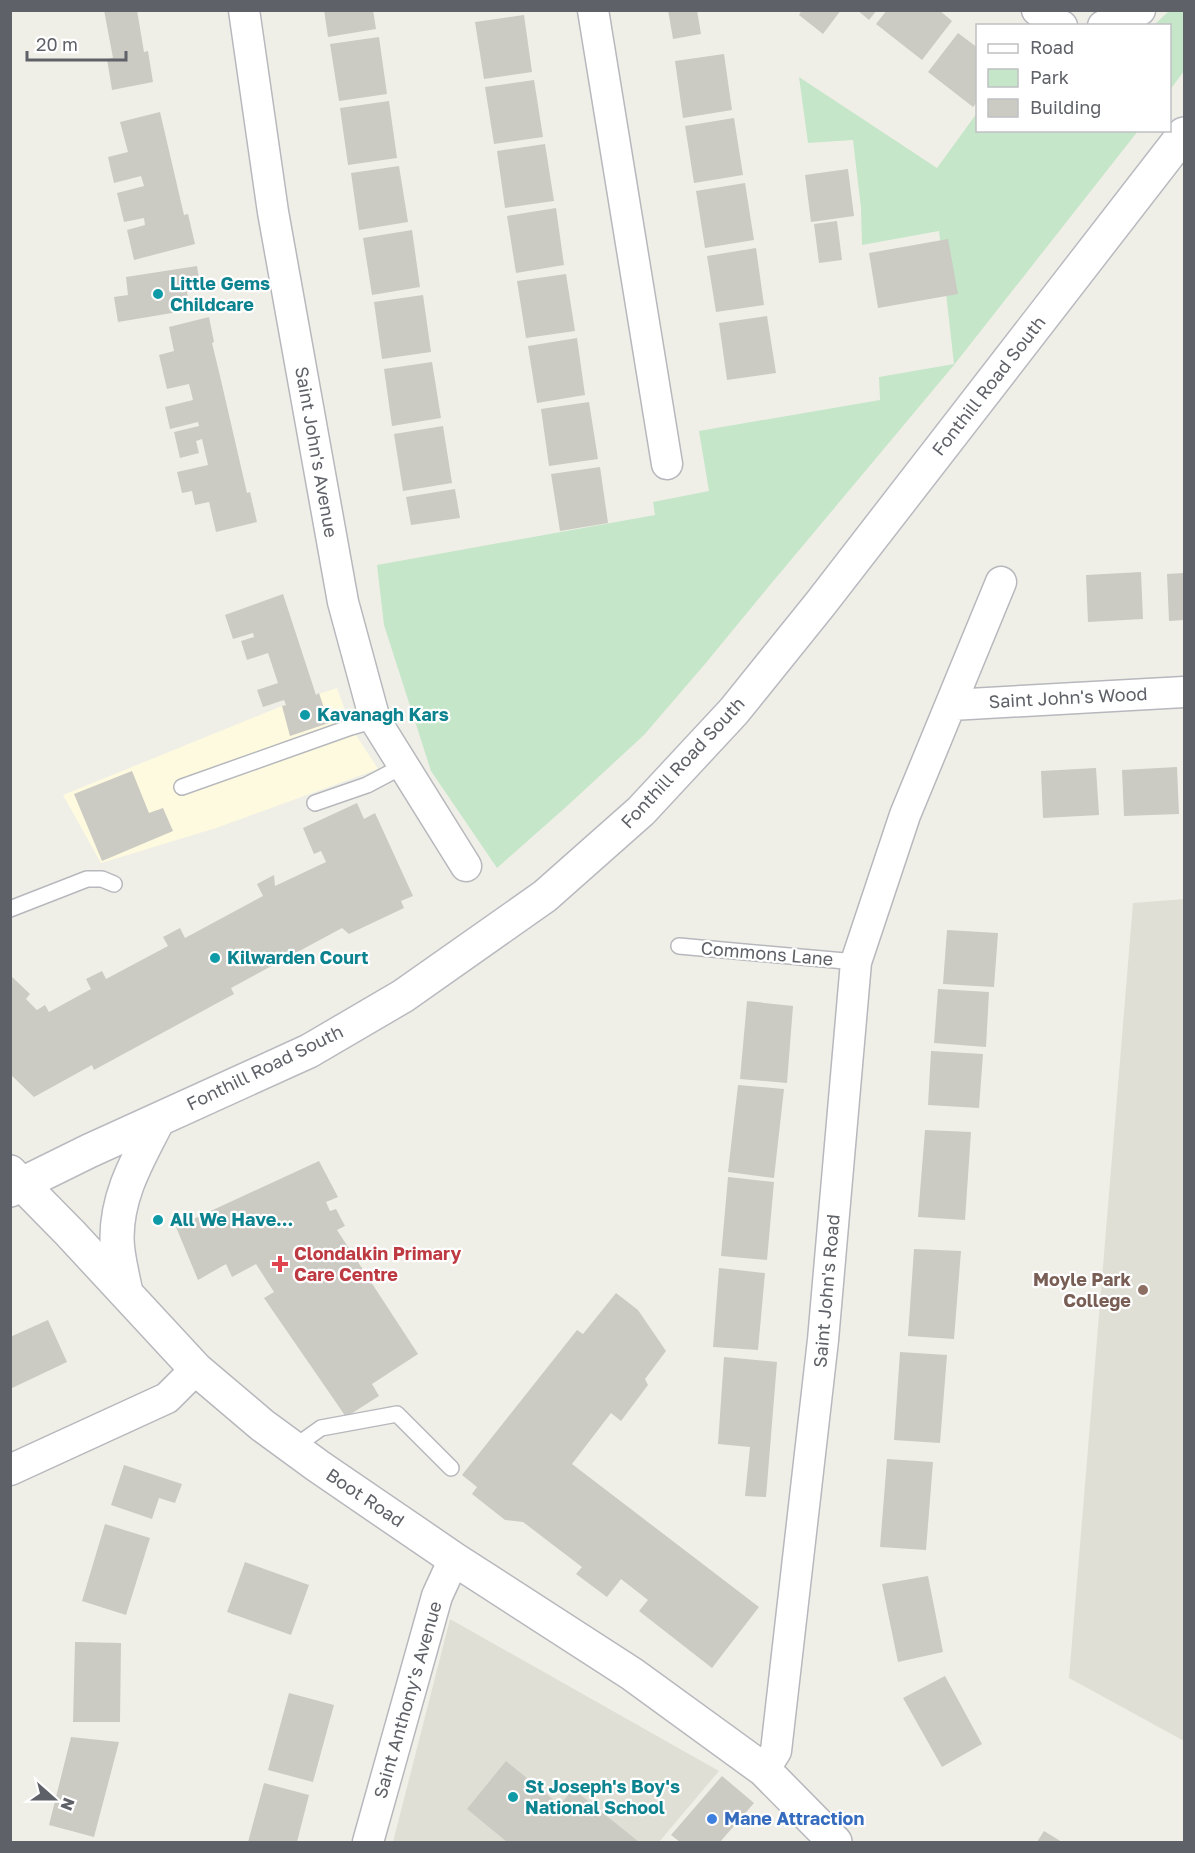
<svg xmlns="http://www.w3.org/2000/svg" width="1195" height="1853" viewBox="0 0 1195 1853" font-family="'Golos Text',sans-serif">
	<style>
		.commercial { fill: #fdfadf }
		.education { fill: #e0dfd5 }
		.green { fill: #c5e6c9 }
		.building { fill: #cbcac3 }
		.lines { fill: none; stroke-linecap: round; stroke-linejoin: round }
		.service-casing { stroke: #b7b8bd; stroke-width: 18 }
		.minor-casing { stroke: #b7b8bd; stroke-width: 33 }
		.tertiary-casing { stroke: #b7b8bd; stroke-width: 36 }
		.secondary-casing { stroke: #b8bac0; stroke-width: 36 }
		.service { stroke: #fff; stroke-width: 15 }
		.minor { stroke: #fff; stroke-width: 30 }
		.tertiary { stroke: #fff; stroke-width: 33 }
		.secondary { stroke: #fff; stroke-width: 33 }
		.culture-dot { fill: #0f9aa8; stroke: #fff; stroke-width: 2 }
		.health-dot { fill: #e0444e; stroke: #fff; stroke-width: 2 }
		.education-dot { fill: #8d6e63; stroke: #fff; stroke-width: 2 }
		.shop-dot { fill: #3f7fe0; stroke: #fff; stroke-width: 2 }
		.labels { text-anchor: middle; stroke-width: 4.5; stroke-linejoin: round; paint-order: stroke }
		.culture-label { font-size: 18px; font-weight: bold; fill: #0d838f; stroke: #fff; text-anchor: start }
		.street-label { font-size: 18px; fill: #5e6167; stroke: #fff }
		.health-label { font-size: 18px; font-weight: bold; fill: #be3a42; stroke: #fff; text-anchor: start }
		.education-label { font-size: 18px; font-weight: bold; fill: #785e54; stroke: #fff; text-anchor: end }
		.shop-label { font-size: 18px; font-weight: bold; fill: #366cbe; stroke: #fff; text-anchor: start }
	</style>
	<rect width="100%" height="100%" fill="#f0efe7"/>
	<path class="commercial" d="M 337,688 L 351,727 L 378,769 L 216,828 L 101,863 L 63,795 L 282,706 Z"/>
	<path class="education" d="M 1184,899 L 1184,1741 L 1069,1678 L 1133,903 Z
		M 450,1619 L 719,1771 L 659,1842 L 393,1842 Z"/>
	<path class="green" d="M 1169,11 L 1184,11 L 1184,71 L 1170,90 L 1170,26 L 1154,25 Z
		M 799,77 L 937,168 L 977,113 L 978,130 L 1138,131 L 954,365 L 770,585 L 705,664 L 644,735 L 566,807 L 497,868 L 431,771 L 384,625 L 377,565 L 655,515 L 653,502 L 709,491 L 699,431 L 880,400 L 879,377 L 954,364 L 939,231 L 862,245 L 861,208 L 853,140 L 808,143 Z"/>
	<path class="building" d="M 104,10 L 137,10 L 144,52 L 148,51 L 153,82 L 112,90 L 107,59 L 113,58 Z
		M 324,10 L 373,10 L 376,29 L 328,37 Z
		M 668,10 L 697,10 L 701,34 L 673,39 Z
		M 802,10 L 841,10 L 823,34 L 799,15 Z
		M 857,10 L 877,10 L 869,20 Z
		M 887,10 L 939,10 L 952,21 L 922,60 L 876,24 Z
		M 524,15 L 532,72 L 484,79 L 475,22 Z
		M 958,33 L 978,48 L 978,101 L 973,107 L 928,72 Z
		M 379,37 L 387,94 L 339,101 L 330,44 Z
		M 724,54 L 732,110 L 683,118 L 675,61 Z
		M 534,80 L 543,137 L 494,144 L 485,87 Z
		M 389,101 L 397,158 L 348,165 L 340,108 Z
		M 160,112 L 184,215 L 188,214 L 195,244 L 134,260 L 127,230 L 145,225 L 144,218 L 124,222 L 117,193 L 144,186 L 141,176 L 114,183 L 108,157 L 128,152 L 120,122 Z
		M 734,118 L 743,175 L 694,183 L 685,126 Z
		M 545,144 L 554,201 L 505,208 L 497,151 Z
		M 399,166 L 408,222 L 359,230 L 351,173 Z
		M 848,169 L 854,216 L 811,222 L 805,175 Z
		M 745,183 L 754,240 L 705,248 L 696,191 Z
		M 556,208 L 564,265 L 516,273 L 507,216 Z
		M 837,221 L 842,260 L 819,263 L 814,224 Z
		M 412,230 L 420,287 L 372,295 L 363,238 Z
		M 948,239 L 958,294 L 878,308 L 869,253 Z
		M 756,248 L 764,305 L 716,312 L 707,256 Z
		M 197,266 L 201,290 L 187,292 L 190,310 L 118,322 L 114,297 L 128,295 L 126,277 Z
		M 566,274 L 575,331 L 526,338 L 517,281 Z
		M 423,295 L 431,352 L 382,359 L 374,302 Z
		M 767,316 L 776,373 L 727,380 L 719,323 Z
		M 209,317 L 214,342 L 212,343 L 220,376 L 247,493 L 250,492 L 257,522 L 216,532 L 209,502 L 195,505 L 192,491 L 182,493 L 177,472 L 208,465 L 202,439 L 196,441 L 199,453 L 180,458 L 174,432 L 199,426 L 198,422 L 170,429 L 165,407 L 193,400 L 189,384 L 167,389 L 159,355 L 174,351 L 169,327 Z
		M 577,338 L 585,395 L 537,403 L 528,346 Z
		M 432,362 L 441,418 L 392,426 L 384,369 Z
		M 589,402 L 598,459 L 549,466 L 541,409 Z
		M 443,426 L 452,483 L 403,491 L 394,434 Z
		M 600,467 L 608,523 L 560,531 L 551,474 Z
		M 455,489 L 460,518 L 411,525 L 406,497 Z
		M 1141,572 L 1143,619 L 1088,622 L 1086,575 Z
		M 1184,573 L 1184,620 L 1169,621 L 1167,574 Z
		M 283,594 L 316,695 L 319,693 L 329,723 L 290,736 L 282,706 L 286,705 L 284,700 L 263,707 L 257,690 L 278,683 L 268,653 L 247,660 L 241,641 L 254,637 L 253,633 L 233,639 L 225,615 Z
		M 1177,767 L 1179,814 L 1124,816 L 1122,770 Z
		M 1096,768 L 1099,815 L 1043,818 L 1041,771 Z
		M 132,771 L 149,813 L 163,808 L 173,831 L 102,861 L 74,794 Z
		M 357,803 L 364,819 L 375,813 L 413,896 L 401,901 L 404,908 L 349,934 L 342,928 L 231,988 L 234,994 L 94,1070 L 92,1065 L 34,1097 L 10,1074 L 10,975 L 30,994 L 26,999 L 37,1010 L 45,1005 L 49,1012 L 91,989 L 86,979 L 102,971 L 106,979 L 168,946 L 163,937 L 180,928 L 185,938 L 263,896 L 257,884 L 274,875 L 275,886 L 326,862 L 321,851 L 314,854 L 303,828 Z
		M 947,930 L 998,933 L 994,987 L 943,984 Z
		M 938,989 L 989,992 L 986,1047 L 934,1043 Z
		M 747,1001 L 793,1006 L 787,1083 L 740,1079 Z
		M 931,1051 L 983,1054 L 979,1108 L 928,1105 Z
		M 738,1085 L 784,1089 L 774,1178 L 728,1172 Z
		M 925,1130 L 971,1132 L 965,1220 L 918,1217 Z
		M 319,1161 L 338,1197 L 326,1202 L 330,1211 L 336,1209 L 345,1226 L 337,1230 L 418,1354 L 372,1384 L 379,1396 L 346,1417 L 264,1298 L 274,1292 L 256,1264 L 232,1277 L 226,1264 L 198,1280 L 176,1227 Z
		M 728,1177 L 774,1182 L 767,1260 L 721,1256 Z
		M 914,1249 L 961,1251 L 954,1339 L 908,1336 Z
		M 719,1268 L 765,1273 L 758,1350 L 713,1347 Z
		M 616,1293 L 638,1310 L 666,1351 L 645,1379 L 648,1385 L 621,1421 L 611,1413 L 572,1464 L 759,1607 L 712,1668 L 639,1611 L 648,1600 L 621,1579 L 607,1597 L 576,1574 L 582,1567 L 523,1522 L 505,1520 L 472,1494 L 477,1487 L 462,1475 L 577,1330 L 583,1334 Z
		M 48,1320 L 67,1362 L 10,1389 L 10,1337 Z
		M 900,1352 L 947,1355 L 940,1443 L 894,1440 Z
		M 724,1357 L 777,1362 L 766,1497 L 745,1496 L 750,1447 L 718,1444 Z
		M 887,1459 L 933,1462 L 926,1550 L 880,1547 Z
		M 124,1465 L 182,1484 L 175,1503 L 159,1498 L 152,1519 L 111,1505 Z
		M 105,1524 L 150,1538 L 126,1615 L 82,1601 Z
		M 245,1562 L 309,1585 L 291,1635 L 227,1612 Z
		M 928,1576 L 943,1652 L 898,1662 L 882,1584 Z
		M 75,1642 L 121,1643 L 120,1722 L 73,1722 Z
		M 945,1676 L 982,1744 L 942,1767 L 903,1698 Z
		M 289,1693 L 334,1705 L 313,1782 L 268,1770 Z
		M 71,1737 L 119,1742 L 94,1837 L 49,1825 Z
		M 506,1761 L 560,1805 L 573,1789 L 639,1842 L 507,1842 L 467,1809 Z
		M 722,1776 L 754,1803 L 720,1842 L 680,1842 L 671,1835 Z
		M 264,1783 L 309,1795 L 297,1842 L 248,1842 Z
		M 1044,1831 L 1062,1842 L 1037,1842 Z"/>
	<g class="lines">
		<g class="service-casing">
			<path id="service" d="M 182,787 L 351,727 L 375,720
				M 315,803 L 367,785 L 403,766
				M 10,909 L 87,879 L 102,879 L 114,884
				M 679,946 L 856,962
				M 293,1448 L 321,1428 L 397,1414 L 451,1468"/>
		</g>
		<g class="minor-casing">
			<path id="minor" d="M 244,10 L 273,212 L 343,602 L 375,720 L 466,866
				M 593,10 L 667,464
				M 1037,10 L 1058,25 L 1062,26
				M 1103,26 L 1140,10
				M 951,705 L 1184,692
				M 10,1470 L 167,1398 L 196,1369
				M 764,1770 L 776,1751 L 823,1340 L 856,962 L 905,815 L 1001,582
				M 368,1842 L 437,1596 L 454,1559"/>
		</g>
		<g class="tertiary-casing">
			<path id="tertiary" d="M 10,1172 L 70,1233 L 196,1369 L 262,1425 L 318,1466 L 454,1559 L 632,1674 L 764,1770 L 835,1842"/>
		</g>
		<g class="secondary-casing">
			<path id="secondary" d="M 10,1190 L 89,1151 L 309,1051 L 403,996 L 545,896 L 641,811 L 734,711 L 821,603 L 1184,134
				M 126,1293 C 123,1276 117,1256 117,1238 C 117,1193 139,1158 158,1120"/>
		</g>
		<use href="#service" class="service"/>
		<use href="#minor" class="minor"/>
		<use href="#tertiary" class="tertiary"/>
		<use href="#secondary" class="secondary"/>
	</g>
	<g class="culture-dot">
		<circle cx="158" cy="294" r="6"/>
		<circle cx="305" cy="715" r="6"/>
		<circle cx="215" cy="958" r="6"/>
		<circle cx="158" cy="1220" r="6"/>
		<circle cx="513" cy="1797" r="6"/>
	</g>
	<path class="health-dot" d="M277 1255h6v6h6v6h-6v6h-6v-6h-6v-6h6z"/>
	<circle class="education-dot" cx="1143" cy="1290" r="6"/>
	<circle class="shop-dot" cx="712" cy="1819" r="6"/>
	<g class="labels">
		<g class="culture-label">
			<text x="170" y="290">Little Gems<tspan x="170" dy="21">Childcare</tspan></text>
			<text x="317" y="721">Kavanagh Kars</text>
			<text x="227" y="964">Kilwarden Court</text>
			<text x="170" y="1226">All We Have...</text>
			<text x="525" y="1793">St Joseph's Boy's<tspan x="525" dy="21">National School</tspan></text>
		</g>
		<g class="street-label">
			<text transform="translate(989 386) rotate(-52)" y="6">Fonthill Road South</text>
			<text transform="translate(316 452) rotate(80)" y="6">Saint John's Avenue</text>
			<text transform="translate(1068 698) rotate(-3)" y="6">Saint John's Wood</text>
			<text transform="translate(683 763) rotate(-47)" y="6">Fonthill Road South</text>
			<text transform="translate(767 954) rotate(5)" y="6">Commons Lane</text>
			<text transform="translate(265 1068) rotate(-26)" y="6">Fonthill Road South</text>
			<text transform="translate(827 1291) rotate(-85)" y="6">Saint John's Road</text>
			<text transform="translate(365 1498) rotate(34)" y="6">Boot Road</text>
			<text transform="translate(408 1700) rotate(-74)" y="6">Saint Anthony's Avenue</text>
		</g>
		<g class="health-label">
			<text x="294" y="1260">Clondalkin Primary<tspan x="294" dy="21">Care Centre</tspan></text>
		</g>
		<g class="education-label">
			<text x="1131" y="1286">Moyle Park<tspan x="1131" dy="21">College</tspan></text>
		</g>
		<g class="shop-label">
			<text x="724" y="1825">Mane Attraction</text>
		</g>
	</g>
	<rect width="1195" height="1853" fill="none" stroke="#5e6167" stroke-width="24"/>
	<rect x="976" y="24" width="195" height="108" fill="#ffffff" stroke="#bfc0c2" stroke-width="1.5"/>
	<rect x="988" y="44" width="30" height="9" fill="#ffffff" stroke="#bfc0c2" stroke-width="1.5"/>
	<text x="1030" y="54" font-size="18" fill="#5e6167">Road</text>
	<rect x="988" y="69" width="30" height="18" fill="#c5e6c9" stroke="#bfc0c2" stroke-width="1.5"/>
	<text x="1030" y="84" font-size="18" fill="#5e6167">Park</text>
	<rect x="988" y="99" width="30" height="18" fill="#cbcac3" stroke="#bfc0c2" stroke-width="1.5"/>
	<text x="1030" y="114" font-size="18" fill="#5e6167">Building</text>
	<g transform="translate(54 1799) rotate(111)" stroke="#ffffff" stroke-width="4.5" paint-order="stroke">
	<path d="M0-4.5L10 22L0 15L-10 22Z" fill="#5e6167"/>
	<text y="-9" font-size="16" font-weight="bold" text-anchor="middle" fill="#5e6167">N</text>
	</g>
	<path d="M27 51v9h99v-9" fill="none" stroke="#5e6167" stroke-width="3"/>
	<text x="36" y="51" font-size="18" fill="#5e6167" stroke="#ffffff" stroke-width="4.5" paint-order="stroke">20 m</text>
</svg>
